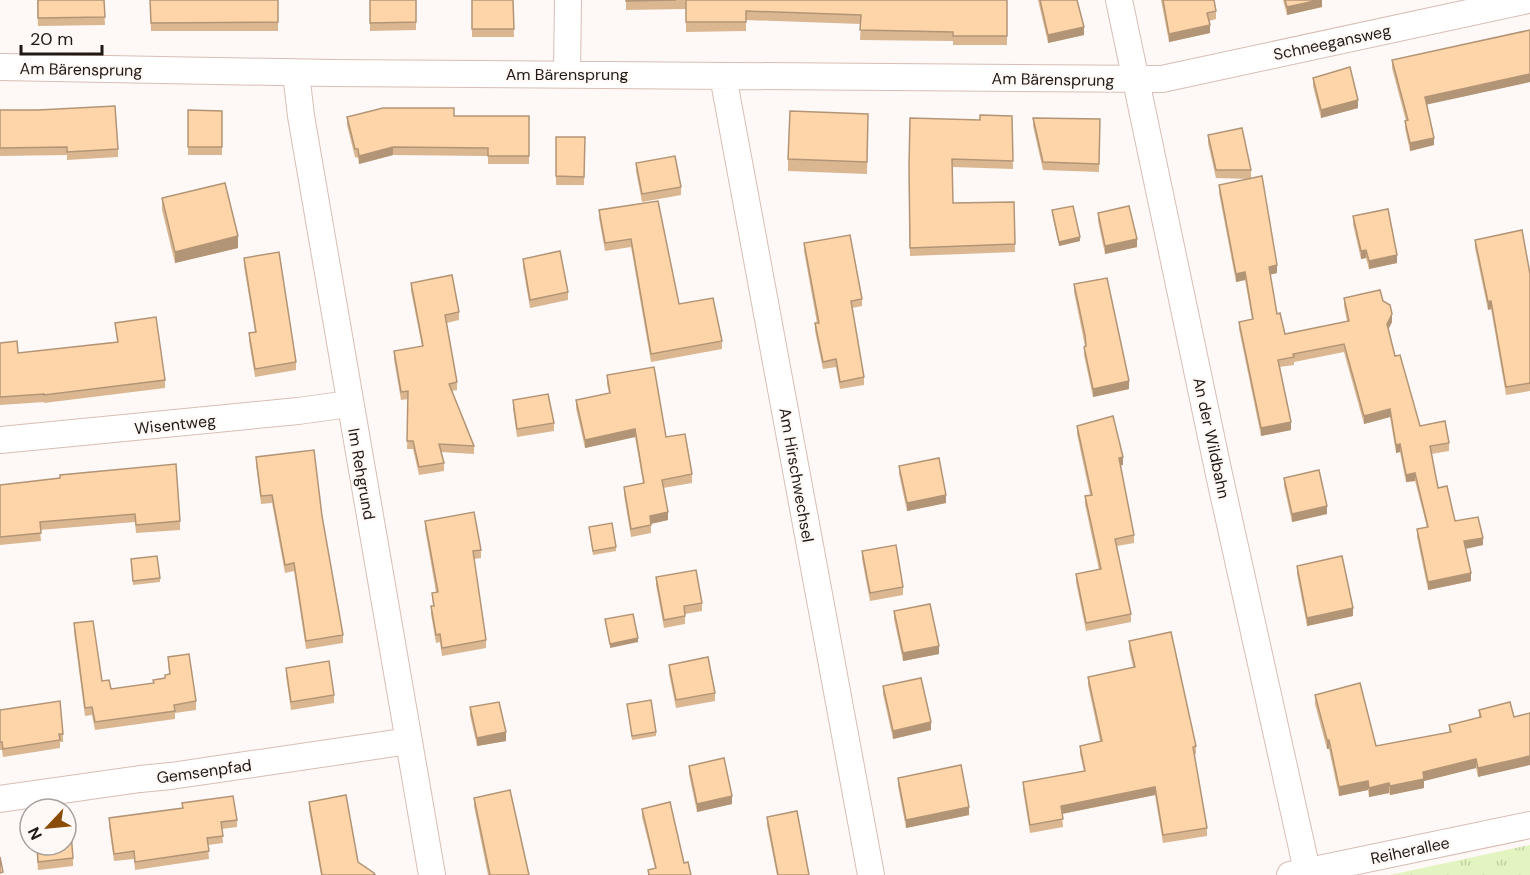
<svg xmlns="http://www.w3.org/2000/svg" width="1530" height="875" viewBox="0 0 1530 875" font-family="'DM Sans',sans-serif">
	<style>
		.grass { fill: url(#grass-tufts) }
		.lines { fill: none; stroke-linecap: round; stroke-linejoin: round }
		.minor-casing { stroke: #d8beb4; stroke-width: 28 }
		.minor { stroke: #fff; stroke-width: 26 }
		.wall { fill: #dab791 }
		.shaded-wall { fill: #b29576 }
		.building { fill: #fed5a9; stroke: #b29576; stroke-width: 1.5 }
		.labels { text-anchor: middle; stroke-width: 4.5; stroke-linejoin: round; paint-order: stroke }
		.street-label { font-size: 16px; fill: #221915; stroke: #fef8f6 }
	</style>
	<defs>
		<pattern id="grass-tufts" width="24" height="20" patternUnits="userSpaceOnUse" patternTransform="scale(1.5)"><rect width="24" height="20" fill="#e2f4bf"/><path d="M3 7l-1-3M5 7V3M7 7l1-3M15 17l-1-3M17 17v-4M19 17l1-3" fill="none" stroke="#c2d1a3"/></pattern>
	</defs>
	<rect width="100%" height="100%" fill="#fef8f6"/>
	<path class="grass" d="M 1530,845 L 1530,875 L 1390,875 Z"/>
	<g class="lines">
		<g class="minor-casing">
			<path id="minor" d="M 1119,0 L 1220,479 L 1308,875
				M 0,67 L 331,73 L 1162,79 L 1528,0
				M 296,73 L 301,116 L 432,875
				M 567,73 L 568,0
				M 723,76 L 871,875
				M 0,440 L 298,411 L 349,404
				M 0,799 L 140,779 L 171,776 L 409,741
				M 1290,875 L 1530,825"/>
		</g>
		<use href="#minor" class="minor"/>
	</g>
	<path class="wall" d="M 37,0 L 104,0 L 105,25 L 38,26 Z
		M 150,0 L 278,0 L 278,31 L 151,31 Z
		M 370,0 L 416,0 L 416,30 L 370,31 Z
		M 472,0 L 513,0 L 514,37 L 472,37 Z
		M 626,0 L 1007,0 L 1007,45 L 953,45 L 953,41 L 860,40 L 861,24 L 746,20 L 746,31 L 686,32 L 686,9 L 626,10 Z
		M 1038,0 L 1077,0 L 1084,35 L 1048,43 Z
		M 1161,0 L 1214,0 L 1216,11 L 1216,19 L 1209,21 L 1210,33 L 1169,42 Z
		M 1283,0 L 1322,0 L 1322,7 L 1287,15 Z
		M 1530,30 L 1530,82 L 1427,104 L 1434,145 L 1410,151 L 1405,128 L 1406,121 L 1392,68 L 1392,60 Z
		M 1313,78 L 1358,108 L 1321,118 L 1313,86 Z
		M 0,110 L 118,149 L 118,157 L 67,160 L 67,155 L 0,156 Z
		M 188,110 L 222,111 L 222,155 L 188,155 Z
		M 868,114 L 867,174 L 788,171 L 788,159 Z
		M 529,116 L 529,164 L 488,164 L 488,156 L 393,155 L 359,164 L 358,158 L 355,157 L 347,125 L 347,117 Z
		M 1012,116 L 1013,169 L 953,167 L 953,203 L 1014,202 L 1015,252 L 910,256 L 909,174 L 980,120 Z
		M 1033,118 L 1100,119 L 1099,172 L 1043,170 L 1033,126 Z
		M 1208,135 L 1251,170 L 1251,178 L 1277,273 L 1270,274 L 1277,314 L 1285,334 L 1347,321 L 1344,306 L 1344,298 L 1383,301 L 1392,322 L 1388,329 L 1395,356 L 1420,426 L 1449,443 L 1449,451 L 1431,454 L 1438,488 L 1455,521 L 1483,545 L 1466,549 L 1471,581 L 1428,590 L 1417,537 L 1417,529 L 1427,527 L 1415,481 L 1406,482 L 1400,452 L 1396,453 L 1390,417 L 1364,424 L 1344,352 L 1294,362 L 1294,365 L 1279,367 L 1291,430 L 1261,436 L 1239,329 L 1239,322 L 1252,319 L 1245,280 L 1236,282 L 1219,193 L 1219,185 L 1249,179 L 1216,178 L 1208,143 Z
		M 556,137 L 585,137 L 584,185 L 556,185 Z
		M 636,163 L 681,187 L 681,195 L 642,202 L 636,171 Z
		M 162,198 L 238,248 L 175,263 L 162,210 Z
		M 658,201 L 679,304 L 722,341 L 722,349 L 651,362 L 631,247 L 605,251 L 599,218 L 599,210 Z
		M 1052,210 L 1080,241 L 1059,246 L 1052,214 Z
		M 1098,213 L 1137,247 L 1105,254 L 1098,221 Z
		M 1353,216 L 1397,263 L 1369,269 L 1366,258 L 1361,259 L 1353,224 Z
		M 1475,240 L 1530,274 L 1530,391 L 1506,395 L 1491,309 L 1488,310 L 1475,248 Z
		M 804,243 L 862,299 L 862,306 L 852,308 L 864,377 L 864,385 L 840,389 L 836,367 L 823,369 L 815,331 L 815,323 L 817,323 L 804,251 Z
		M 244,258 L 296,362 L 296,370 L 255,377 L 249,341 L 249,333 L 255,332 L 244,266 Z
		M 523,259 L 568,292 L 568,300 L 530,308 L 523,267 Z
		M 411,283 L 459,312 L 459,320 L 447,323 L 457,382 L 457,390 L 452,391 L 474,446 L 474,454 L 441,452 L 444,463 L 444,471 L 419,475 L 413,449 L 407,449 L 408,399 L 401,400 L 394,359 L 394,351 L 422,346 L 411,291 Z
		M 1074,284 L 1129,389 L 1093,397 L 1084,355 L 1084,347 L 1085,346 L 1074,292 Z
		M 115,323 L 165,380 L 165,388 L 44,403 L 44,402 L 0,405 L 0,343 L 18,353 L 117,342 Z
		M 607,375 L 666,437 L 692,474 L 692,483 L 663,488 L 668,520 L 651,524 L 651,533 L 631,537 L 624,495 L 624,487 L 643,483 L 635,437 L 585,448 L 576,408 L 576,400 L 609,393 L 607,384 Z
		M 513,400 L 554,423 L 554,431 L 517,437 L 513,409 Z
		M 1077,426 L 1123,465 L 1120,465 L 1134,535 L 1134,543 L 1117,546 L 1131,614 L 1131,622 L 1086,631 L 1076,582 L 1076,574 L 1099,570 L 1085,504 L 1085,496 L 1090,495 L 1077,434 Z
		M 256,457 L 322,516 L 343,635 L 343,643 L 306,649 L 294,571 L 285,573 L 272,503 L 261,504 L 256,465 Z
		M 899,466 L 946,503 L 907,511 L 899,474 Z
		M 1284,478 L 1327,514 L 1292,522 L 1284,486 Z
		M 0,485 L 180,521 L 180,530 L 136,533 L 135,522 L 40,530 L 41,541 L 0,545 Z
		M 425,521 L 481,550 L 481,558 L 474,559 L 486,640 L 486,648 L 442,656 L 440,642 L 436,643 L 431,614 L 431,606 L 433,606 L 432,593 L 436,592 L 425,529 Z
		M 589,527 L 616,547 L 616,551 L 593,555 Z
		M 862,551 L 903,587 L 903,595 L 870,601 L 862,559 Z
		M 131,559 L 160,578 L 160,582 L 133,585 Z
		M 1297,566 L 1353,616 L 1307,626 L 1297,574 Z
		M 656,577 L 702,603 L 702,611 L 685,614 L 685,624 L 664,628 L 656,585 Z
		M 894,611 L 939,654 L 903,661 L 894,619 Z
		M 74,623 L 102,681 L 111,689 L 153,683 L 165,678 L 165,675 L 169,674 L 168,657 L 196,701 L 196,710 L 175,713 L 175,719 L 95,730 L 92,715 L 85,716 L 74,632 Z
		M 1129,641 L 1196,746 L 1196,754 L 1194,754 L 1207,828 L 1207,836 L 1163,843 L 1155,795 L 1062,814 L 1063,827 L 1030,833 L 1023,790 L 1023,782 L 1084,771 L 1080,754 L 1080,746 L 1100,741 L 1088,685 L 1088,677 L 1133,667 L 1129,649 Z
		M 669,665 L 715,693 L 715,701 L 676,708 L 669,673 Z
		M 286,668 L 334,695 L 334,703 L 291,710 L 286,676 Z
		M 883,686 L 931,730 L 893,739 L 883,694 Z
		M 1315,695 L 1376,746 L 1449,733 L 1449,725 L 1479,718 L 1479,710 L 1510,702 L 1478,777 L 1476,768 L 1424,781 L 1424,788 L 1390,795 L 1389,793 L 1369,797 L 1368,790 L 1339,796 L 1329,749 L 1327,749 L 1315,704 Z
		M 627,704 L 656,732 L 656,736 L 632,740 Z
		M 470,707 L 506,741 L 477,746 L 470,715 Z
		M 0,710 L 63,734 L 63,742 L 60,742 L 60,748 L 3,757 L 2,750 L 0,750 Z
		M 689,766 L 732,804 L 697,812 L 689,774 Z
		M 898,778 L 969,815 L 906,828 L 898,786 Z
		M 474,798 L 529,875 L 488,875 L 474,806 Z
		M 309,802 L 358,862 L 375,875 L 321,875 L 309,810 Z
		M 182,803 L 237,820 L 237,827 L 222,829 L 223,843 L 208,845 L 209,859 L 135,870 L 134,859 L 114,861 L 109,826 L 109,818 L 182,808 Z
		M 642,809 L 684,863 L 691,875 L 648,875 L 648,870 L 655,868 L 642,817 Z
		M 767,817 L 809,875 L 777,875 L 767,825 Z
		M 36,845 L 66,845 L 73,858 L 73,866 L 38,870 Z"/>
	<path class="shaded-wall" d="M 1319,0 L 1322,0 L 1322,7 L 1287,15 L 1287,7 Z
		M 1210,25 L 1210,33 L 1169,42 L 1169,34 Z
		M 1084,27 L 1084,35 L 1048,43 L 1048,35 Z
		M 1530,74 L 1530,82 L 1425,105 L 1425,97 Z
		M 1358,100 L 1358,108 L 1321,118 L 1321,110 Z
		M 1434,138 L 1434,145 L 1410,151 L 1410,143 Z
		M 393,147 L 393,155 L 359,164 L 359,156 Z
		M 238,236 L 238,248 L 175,263 L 175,252 Z
		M 1080,237 L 1080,241 L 1059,246 L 1059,242 Z
		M 1137,239 L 1137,247 L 1105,254 L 1105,246 Z
		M 1366,250 L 1366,258 L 1361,259 L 1361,251 Z
		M 1397,255 L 1397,263 L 1369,269 L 1369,261 Z
		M 1277,265 L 1277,273 L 1269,275 L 1269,267 Z
		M 1245,272 L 1245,280 L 1236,282 L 1236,274 Z
		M 1491,301 L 1491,309 L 1488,310 L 1488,302 Z
		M 1392,314 L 1392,322 L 1387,332 L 1387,324 Z
		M 1129,381 L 1129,389 L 1093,397 L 1093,389 Z
		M 1390,409 L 1390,417 L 1364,424 L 1364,416 Z
		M 1291,422 L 1291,430 L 1261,436 L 1261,428 Z
		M 635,429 L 635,437 L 585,448 L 585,440 Z
		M 1400,444 L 1400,452 L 1396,453 L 1396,445 Z
		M 1123,457 L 1123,465 L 1119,466 L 1119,458 Z
		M 1415,473 L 1415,481 L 1406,482 L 1406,475 Z
		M 946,495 L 946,503 L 907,511 L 907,503 Z
		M 1327,506 L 1327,514 L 1292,522 L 1292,514 Z
		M 668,512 L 668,520 L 650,524 L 650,516 Z
		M 1483,538 L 1483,545 L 1464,549 L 1464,541 Z
		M 1471,573 L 1471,581 L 1428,590 L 1428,582 Z
		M 1353,608 L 1353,616 L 1307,626 L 1307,618 Z
		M 638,638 L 638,642 L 610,648 L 610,644 Z
		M 939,646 L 939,654 L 903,661 L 903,653 Z
		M 931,722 L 931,730 L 893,739 L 893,731 Z
		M 506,732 L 506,741 L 477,746 L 477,738 Z
		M 1327,740 L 1329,740 L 1329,749 L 1327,749 Z
		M 1530,756 L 1530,765 L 1478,777 L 1478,768 Z
		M 1476,759 L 1476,768 L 1424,781 L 1424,788 L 1390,795 L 1390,786 L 1423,772 Z
		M 1368,781 L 1368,790 L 1339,796 L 1339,787 Z
		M 1389,783 L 1389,793 L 1369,797 L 1369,788 Z
		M 1155,787 L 1155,795 L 1061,814 L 1061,806 Z
		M 732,796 L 732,804 L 697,812 L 697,804 Z
		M 969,807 L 969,815 L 906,828 L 906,820 Z"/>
	<path class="building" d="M 38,0 L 104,0 L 105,17 L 38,18 Z
		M 150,0 L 278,0 L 278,22 L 151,23 Z
		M 370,0 L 416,0 L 416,22 L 370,23 Z
		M 472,0 L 513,0 L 514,29 L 472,29 Z
		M 626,0 L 676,0 L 626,1 Z
		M 686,0 L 1007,0 L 1007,36 L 953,36 L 953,32 L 860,30 L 861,15 L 746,11 L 746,22 L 686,22 Z
		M 1040,0 L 1077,0 L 1084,27 L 1048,35 Z
		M 1163,0 L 1214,0 L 1216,11 L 1207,13 L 1210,25 L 1169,34 Z
		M 1285,0 L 1319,0 L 1287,7 Z
		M 1530,30 L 1530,74 L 1425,97 L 1434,138 L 1410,143 L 1405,121 L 1408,120 L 1392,60 Z
		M 1350,67 L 1358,100 L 1321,110 L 1313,78 Z
		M 115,106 L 118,149 L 67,152 L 67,147 L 0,148 L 0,110 L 38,110 Z
		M 383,108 L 454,108 L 454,116 L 529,116 L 529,156 L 488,156 L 488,148 L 393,147 L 359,156 L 358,149 L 355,149 L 347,117 Z
		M 188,110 L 222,111 L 222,147 L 188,147 Z
		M 790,111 L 868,114 L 867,162 L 788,159 Z
		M 980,115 L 1012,116 L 1013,161 L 952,159 L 953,203 L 1014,202 L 1015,244 L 910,248 L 909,166 L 910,118 L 980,120 Z
		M 1033,118 L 1100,119 L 1099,164 L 1043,162 Z
		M 1242,128 L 1251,170 L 1216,170 L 1208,135 Z
		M 556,137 L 585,137 L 584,177 L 556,176 Z
		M 675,156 L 681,187 L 642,194 L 636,163 Z
		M 1262,176 L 1277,265 L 1269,267 L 1277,314 L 1280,313 L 1285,334 L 1349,321 L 1344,298 L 1380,290 L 1383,301 L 1390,305 L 1392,314 L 1387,324 L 1395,356 L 1400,355 L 1420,426 L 1445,421 L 1449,443 L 1430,446 L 1438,488 L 1447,486 L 1455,521 L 1478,517 L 1483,538 L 1464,541 L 1471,573 L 1428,582 L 1417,529 L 1428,527 L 1415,473 L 1406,475 L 1400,444 L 1396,445 L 1390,409 L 1364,416 L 1344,344 L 1293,354 L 1294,357 L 1278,360 L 1291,422 L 1261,428 L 1239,322 L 1253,319 L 1245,272 L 1236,274 L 1219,185 Z
		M 225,183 L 238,236 L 175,252 L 162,198 Z
		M 658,201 L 679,304 L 713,298 L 722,341 L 651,354 L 631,239 L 605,243 L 599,210 Z
		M 1073,206 L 1080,237 L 1059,242 L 1052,210 Z
		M 1129,206 L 1137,239 L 1105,246 L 1098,213 Z
		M 1388,209 L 1397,255 L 1369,261 L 1366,250 L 1361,251 L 1353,216 Z
		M 1522,230 L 1530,274 L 1530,383 L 1506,387 L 1491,301 L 1488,302 L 1475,240 Z
		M 850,235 L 862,299 L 851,301 L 864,377 L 840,382 L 836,359 L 823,362 L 815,323 L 819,323 L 804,243 Z
		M 560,251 L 568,292 L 530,300 L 523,259 Z
		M 279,252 L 296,362 L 255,369 L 249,333 L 256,332 L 244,258 Z
		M 452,275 L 459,312 L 445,315 L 457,382 L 449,384 L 474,446 L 439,444 L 444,463 L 419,467 L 413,441 L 407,441 L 408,391 L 401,392 L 394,351 L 423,346 L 411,283 Z
		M 1107,278 L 1129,381 L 1093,389 L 1084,347 L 1086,346 L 1085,335 L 1074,284 Z
		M 156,317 L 165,380 L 44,395 L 44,394 L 0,397 L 0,343 L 17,341 L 18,353 L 118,342 L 115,323 Z
		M 654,367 L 666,437 L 685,434 L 692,474 L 662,480 L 668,512 L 650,516 L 651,525 L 631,529 L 624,487 L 644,483 L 635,429 L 585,440 L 576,400 L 610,393 L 607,375 Z
		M 548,394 L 554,423 L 517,429 L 513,400 Z
		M 1113,416 L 1123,457 L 1119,458 L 1134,535 L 1115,539 L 1131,614 L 1086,623 L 1076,574 L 1101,569 L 1085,496 L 1092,495 L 1077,426 Z
		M 314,450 L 322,516 L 343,635 L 306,641 L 294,563 L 285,565 L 272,495 L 261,496 L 256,457 Z
		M 939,458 L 946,495 L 907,503 L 899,466 Z
		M 176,464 L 180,521 L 136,525 L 135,514 L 40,522 L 41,533 L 0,537 L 0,485 L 60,478 L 60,475 Z
		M 1319,470 L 1327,506 L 1292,514 L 1284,478 Z
		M 474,512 L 481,550 L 473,551 L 486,640 L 442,648 L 440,634 L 436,635 L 431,606 L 434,606 L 432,593 L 438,592 L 425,521 Z
		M 612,523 L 616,547 L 593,551 L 589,527 Z
		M 896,545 L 903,587 L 870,593 L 862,551 Z
		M 157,556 L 160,578 L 133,581 L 131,559 Z
		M 1342,556 L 1353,608 L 1307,618 L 1297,566 Z
		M 696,570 L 702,603 L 684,606 L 685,616 L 664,620 L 656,577 Z
		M 930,604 L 939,646 L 903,653 L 894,611 Z
		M 633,614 L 638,638 L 610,644 L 605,619 Z
		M 93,621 L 102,681 L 109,680 L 111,689 L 154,683 L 153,680 L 165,678 L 165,675 L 170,674 L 168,657 L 189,654 L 196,701 L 174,705 L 175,711 L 95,722 L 92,707 L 85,708 L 74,623 Z
		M 1171,632 L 1196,746 L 1193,747 L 1207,828 L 1163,835 L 1155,787 L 1061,806 L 1063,819 L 1030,825 L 1023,782 L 1085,771 L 1080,746 L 1102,741 L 1088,677 L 1135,667 L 1129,641 Z
		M 708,657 L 715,693 L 676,700 L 669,665 Z
		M 329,661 L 334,695 L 291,702 L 286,668 Z
		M 921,678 L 931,722 L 893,731 L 883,686 Z
		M 1360,683 L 1376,746 L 1451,732 L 1449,725 L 1481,717 L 1479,710 L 1510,702 L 1514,717 L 1530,713 L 1530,756 L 1478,768 L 1476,759 L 1423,772 L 1424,779 L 1390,786 L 1389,783 L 1369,788 L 1368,781 L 1339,787 L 1329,740 L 1327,740 L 1315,695 Z
		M 651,700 L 656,732 L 632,736 L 627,704 Z
		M 60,701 L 63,734 L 59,734 L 60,740 L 3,749 L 2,742 L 0,742 L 0,710 Z
		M 499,702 L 506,732 L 477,738 L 470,707 Z
		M 724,758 L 732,796 L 697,804 L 689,766 Z
		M 961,765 L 969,807 L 906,820 L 898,778 Z
		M 510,790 L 529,875 L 490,875 L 474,798 Z
		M 346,795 L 358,862 L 374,873 L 375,875 L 322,875 L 309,802 Z
		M 233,796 L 237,820 L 221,822 L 223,836 L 207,838 L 209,851 L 135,862 L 134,851 L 114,854 L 109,818 L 183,808 L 182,803 Z
		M 670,802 L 684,863 L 688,862 L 691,875 L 649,875 L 648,870 L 656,868 L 642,809 Z
		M 797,811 L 809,875 L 778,875 L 767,817 Z
		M 66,821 L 70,821 L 73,858 L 38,862 L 37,845 L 66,845 Z
		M 0,857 L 3,872 L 0,873 Z"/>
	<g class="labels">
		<g class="street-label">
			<text transform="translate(1332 42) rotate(-12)" y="6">Schneegansweg</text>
			<text transform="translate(81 69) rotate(1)" y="6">Am Bärensprung</text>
			<text x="567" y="80">Am Bärensprung</text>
			<text transform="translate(1053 79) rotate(1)" y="6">Am Bärensprung</text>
			<text transform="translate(175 424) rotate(-6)" y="6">Wisentweg</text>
			<text transform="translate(1212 438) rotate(78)" y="6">An der Wildbahn</text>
			<text transform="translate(362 474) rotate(80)" y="6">Im Rehgrund</text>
			<text transform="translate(797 475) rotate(80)" y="6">Am Hirschwechsel</text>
			<text transform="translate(204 771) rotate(-8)" y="6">Gemsenpfad</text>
			<text transform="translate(1410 850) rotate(-12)" y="6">Reiherallee</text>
		</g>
	</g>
	<g transform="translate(48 827) rotate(244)"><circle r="28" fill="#fef8f6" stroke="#a69f9c" stroke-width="1.5"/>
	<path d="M0-4.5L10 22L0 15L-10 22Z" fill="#894d09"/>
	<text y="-9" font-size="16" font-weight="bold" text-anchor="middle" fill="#221915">N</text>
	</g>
	<path d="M21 45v9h81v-9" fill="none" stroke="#221915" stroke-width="3"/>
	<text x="30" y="45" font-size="18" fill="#221915" stroke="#fef8f6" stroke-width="4.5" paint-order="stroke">20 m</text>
</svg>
